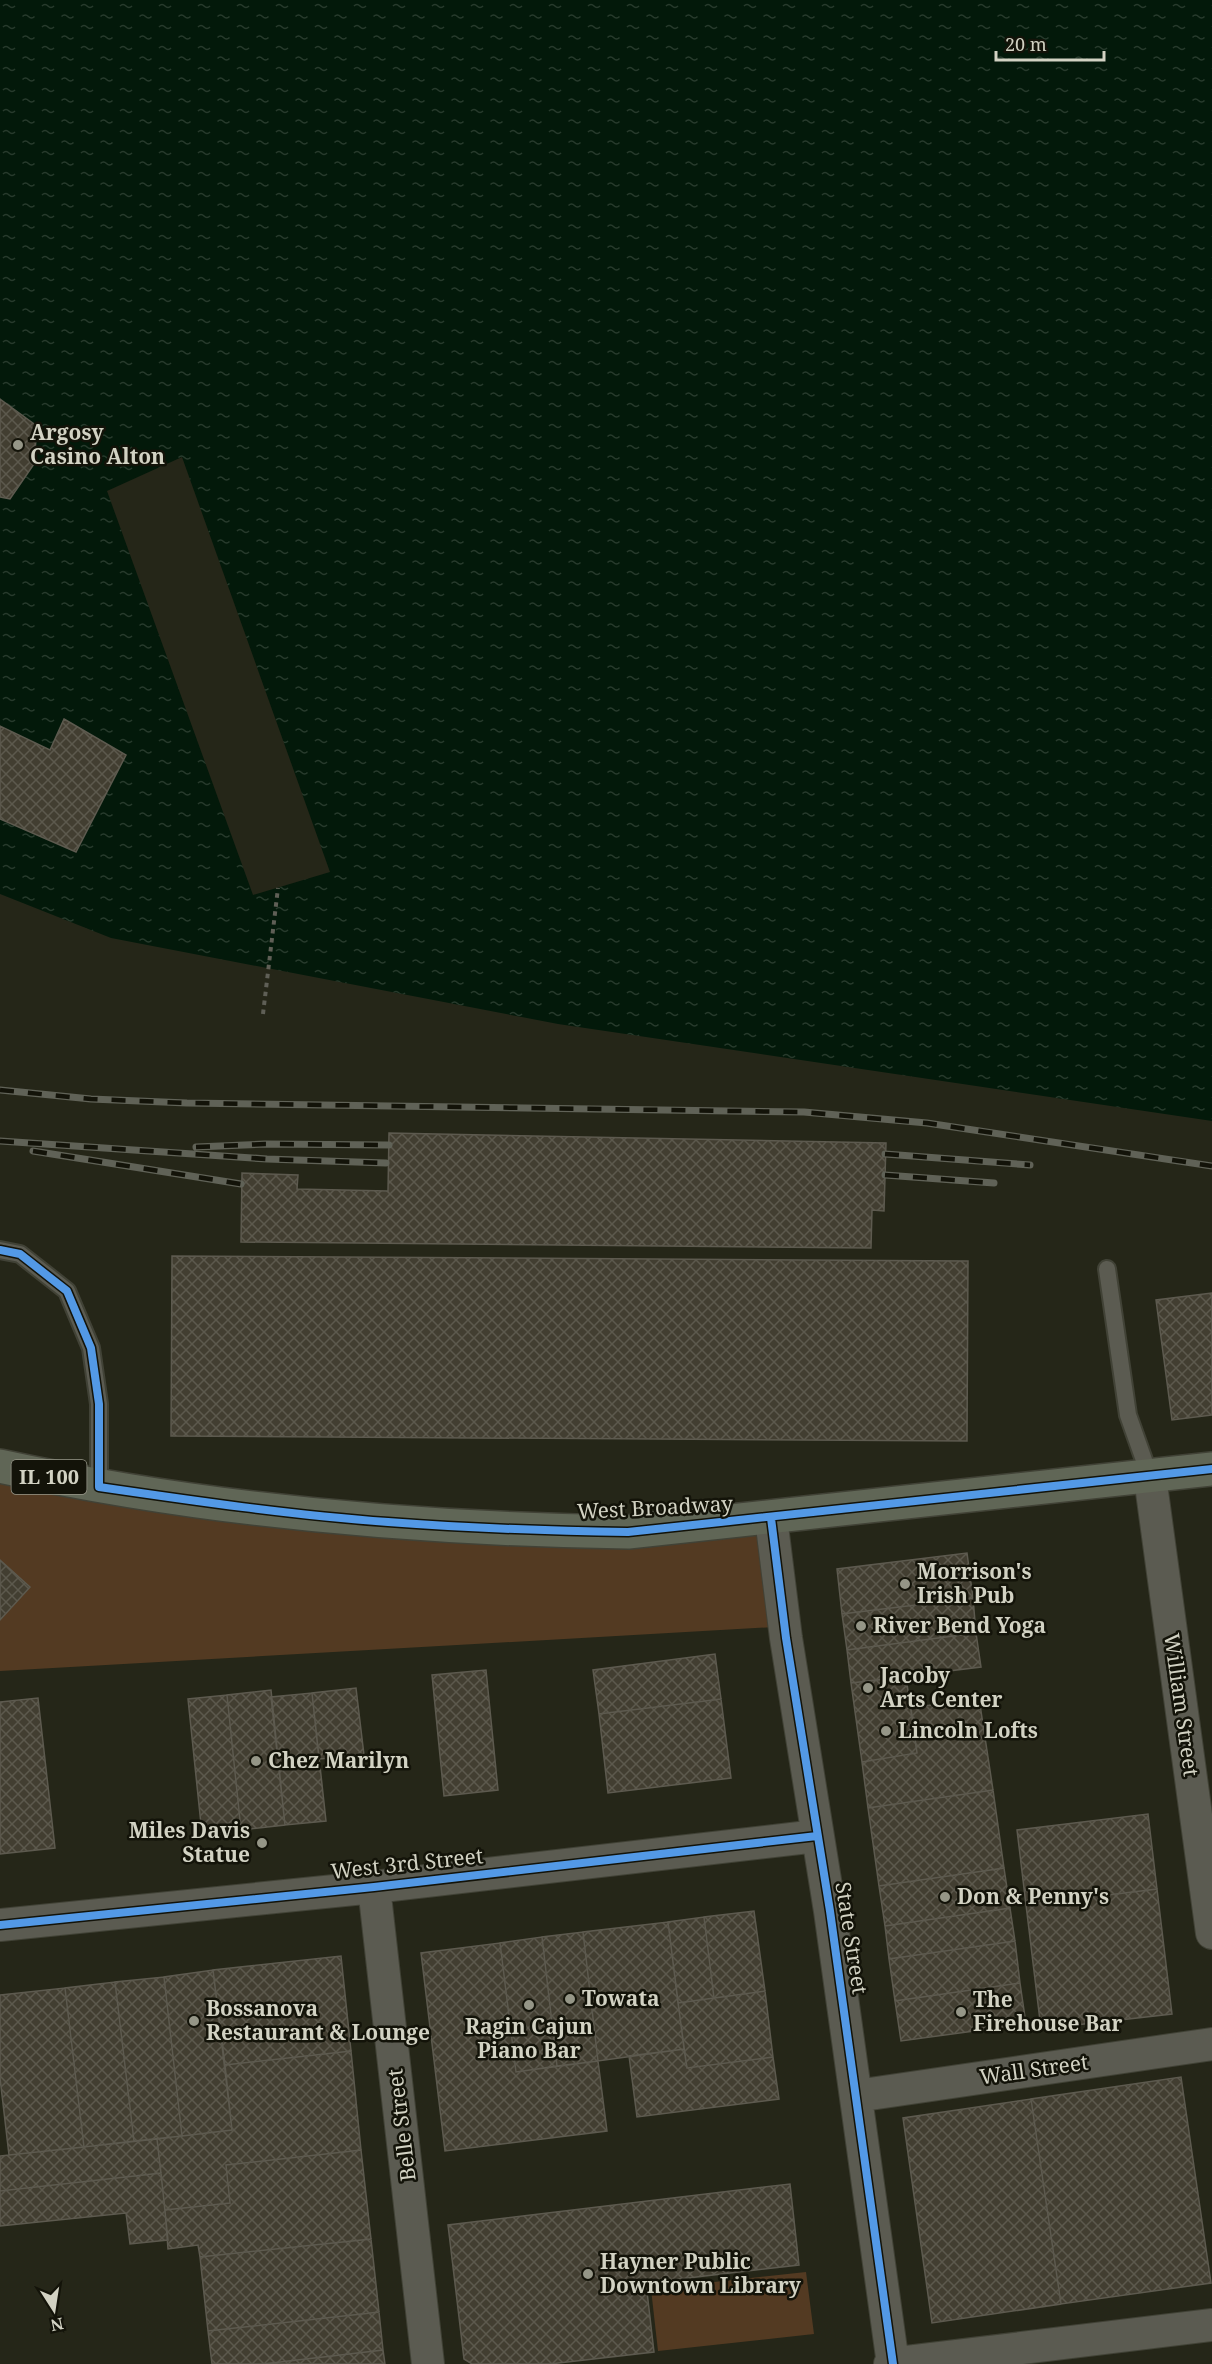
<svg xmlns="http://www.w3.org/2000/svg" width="1212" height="2364" viewBox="0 0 1212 2364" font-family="'Noto Serif',serif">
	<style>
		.green { fill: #533a22 }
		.water { fill: url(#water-ripples) }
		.pier { fill: #252618 }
		.building { fill: url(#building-cross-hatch); stroke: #5d5a4f; stroke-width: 1.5 }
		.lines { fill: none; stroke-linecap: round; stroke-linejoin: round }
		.lane-casing { stroke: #414236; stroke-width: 20 }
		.street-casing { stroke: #414236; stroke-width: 34 }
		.primary-casing { stroke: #414236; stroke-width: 36 }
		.path { stroke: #5f5f56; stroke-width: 4; stroke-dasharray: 4.5 4.5; stroke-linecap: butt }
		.lane { stroke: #5b5b51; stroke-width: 16 }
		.street { stroke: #5b5b51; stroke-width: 32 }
		.primary { stroke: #606656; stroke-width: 33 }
		.rail-casing { stroke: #606257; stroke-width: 7 }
		.rail { stroke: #131309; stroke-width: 4.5; stroke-dasharray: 14; stroke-linecap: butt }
		.cycleway-casing { stroke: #131309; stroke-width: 11 }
		.cycleway { stroke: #5399e6; stroke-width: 8 }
		.poi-dot { fill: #959687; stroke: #131309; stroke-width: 2 }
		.labels { text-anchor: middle; stroke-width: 5; stroke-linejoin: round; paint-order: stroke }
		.shield { fill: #131309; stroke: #99998b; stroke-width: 1.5 }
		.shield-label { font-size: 20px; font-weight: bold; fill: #d2d2c3 }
		.poi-label { font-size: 21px; font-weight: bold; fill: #d2d2c3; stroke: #131309; text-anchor: start }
		.street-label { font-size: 21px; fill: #d2d2c3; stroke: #131309 }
	</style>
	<defs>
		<pattern id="water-ripples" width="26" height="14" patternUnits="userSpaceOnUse" patternTransform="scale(1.5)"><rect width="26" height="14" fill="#03190a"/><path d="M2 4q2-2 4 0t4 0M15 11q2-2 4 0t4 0" fill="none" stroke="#273a2c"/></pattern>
		<pattern id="building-cross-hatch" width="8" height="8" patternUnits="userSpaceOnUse" patternTransform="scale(1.5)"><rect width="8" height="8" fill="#423e31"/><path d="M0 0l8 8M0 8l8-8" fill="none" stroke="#5c594d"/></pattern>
	</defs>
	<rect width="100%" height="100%" fill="#252618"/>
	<path class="green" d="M 0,1480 L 762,1533 L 775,1627 L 0,1671 Z
		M 806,2272 L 814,2334 L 658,2351 L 651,2289 Z"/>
	<path class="water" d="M 0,0 L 1212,0 L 1212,1121 L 558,1024 L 111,938 L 0,894 Z"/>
	<path class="pier" d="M 182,457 L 330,872 L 253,895 L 107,491 Z"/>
	<path class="building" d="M 0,399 L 37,426 L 34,464 L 10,499 L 0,497 Z
		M 64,719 L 126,755 L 76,852 L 0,819 L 0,726 L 50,750 Z
		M 389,1133 L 886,1143 L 884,1211 L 872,1210 L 871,1248 L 241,1242 L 242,1173 L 298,1175 L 297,1189 L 388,1191 Z
		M 172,1256 L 968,1261 L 967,1441 L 171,1436 Z
		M 1212,1293 L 1212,1415 L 1172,1420 L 1156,1300 Z
		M 967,1553 L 973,1598 L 842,1614 L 837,1569 Z
		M 0,1560 L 30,1587 L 0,1620 Z
		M 973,1598 L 976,1633 L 847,1650 L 842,1614 Z
		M 976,1633 L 981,1667 L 851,1683 L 847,1650 Z
		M 715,1654 L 721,1699 L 599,1714 L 593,1670 Z
		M 486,1670 L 498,1790 L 444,1796 L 432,1675 Z
		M 906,1677 L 917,1753 L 862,1762 L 851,1683 Z
		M 356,1688 L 364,1755 L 319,1759 L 312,1693 Z
		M 271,1690 L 285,1825 L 241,1830 L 227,1695 Z
		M 312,1693 L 326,1821 L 285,1825 L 271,1697 Z
		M 227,1695 L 241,1830 L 202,1834 L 188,1699 Z
		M 38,1698 L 55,1848 L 0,1854 L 0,1702 Z
		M 979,1698 L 993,1790 L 868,1808 L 862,1762 L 917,1753 L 911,1708 Z
		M 721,1699 L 731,1778 L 608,1793 L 599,1714 Z
		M 993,1790 L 1004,1868 L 879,1886 L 868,1808 Z
		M 1148,1814 L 1157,1889 L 1026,1905 L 1017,1830 Z
		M 1004,1868 L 1010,1908 L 885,1926 L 879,1886 Z
		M 1157,1889 L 1172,2014 L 1041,2029 L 1026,1905 Z
		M 1010,1908 L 1015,1941 L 889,1959 L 885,1926 Z
		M 754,1911 L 765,1991 L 714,1998 L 704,1917 Z
		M 704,1917 L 714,1998 L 678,2003 L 668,1922 Z
		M 668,1922 L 684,2049 L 598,2061 L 583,1932 Z
		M 583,1932 L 598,2061 L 557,2066 L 542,1937 Z
		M 542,1937 L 557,2066 L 516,2072 L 500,1943 Z
		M 1015,1941 L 1020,1983 L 895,2001 L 889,1959 Z
		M 500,1943 L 516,2072 L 598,2061 L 607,2131 L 445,2151 L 421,1953 Z
		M 341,1956 L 351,2051 L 225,2065 L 213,1970 Z
		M 213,1970 L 232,2130 L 182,2136 L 164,1977 Z
		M 164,1977 L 182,2136 L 134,2141 L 115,1982 Z
		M 115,1982 L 134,2141 L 84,2147 L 65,1988 Z
		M 1020,1983 L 1026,2024 L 901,2041 L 895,2001 Z
		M 65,1988 L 84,2147 L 9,2155 L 0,2078 L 0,1995 Z
		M 765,1991 L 773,2057 L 687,2068 L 678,2003 Z
		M 684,2049 L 687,2068 L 773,2057 L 779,2099 L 637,2117 L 629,2056 Z
		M 351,2051 L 361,2150 L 226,2165 L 230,2203 L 165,2210 L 157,2139 L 232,2130 L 225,2065 Z
		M 1181,2077 L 1211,2283 L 1061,2304 L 1031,2099 Z
		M 1031,2099 L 1061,2304 L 932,2323 L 903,2118 Z
		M 157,2139 L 161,2173 L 0,2191 L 0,2156 Z
		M 361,2150 L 371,2239 L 200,2257 L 198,2245 L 168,2249 L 165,2210 L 230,2203 L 226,2165 Z
		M 161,2173 L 168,2240 L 130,2244 L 126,2213 L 0,2226 L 0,2191 Z
		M 790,2184 L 799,2265 L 646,2283 L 654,2352 L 550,2364 L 472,2364 L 464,2359 L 448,2225 Z
		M 371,2239 L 379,2312 L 208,2331 L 200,2257 Z
		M 379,2312 L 383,2350 L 263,2364 L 212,2364 L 208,2331 Z
		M 383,2350 L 385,2364 L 263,2364 Z"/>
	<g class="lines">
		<g class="lane-casing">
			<path id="lane" d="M 0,1250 L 20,1254 L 67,1291 L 91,1348 L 99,1404 L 99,1487
				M 1107,1269 L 1128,1415 L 1150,1477"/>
		</g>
		<g class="street-casing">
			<path id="street" d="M 1150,1477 L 1212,1933
				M 771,1518 L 786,1638 L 830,1911 L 893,2364
				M 374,1887 L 428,2364
				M 0,1925 L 374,1887 L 817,1836
				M 856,2096 L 1212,2044
				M 890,2364 L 1212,2325"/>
		</g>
		<g class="primary-casing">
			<path id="primary" d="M 0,1466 C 207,1511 417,1529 628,1532 L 1212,1469"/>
		</g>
		<path class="path" d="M 263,1014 L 278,888"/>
		<use href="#lane" class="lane"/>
		<use href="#street" class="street"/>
		<use href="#primary" class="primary"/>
		<g class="rail-casing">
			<path id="rail" d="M 0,1090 L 91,1099 L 187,1103 L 804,1112 L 927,1123 L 1212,1166
				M 0,1141 L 267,1159 L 386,1163
				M 196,1147 L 265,1144 L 389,1145
				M 33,1151 L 241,1184
				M 885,1154 L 1030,1165
				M 885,1175 L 994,1183"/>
		</g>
		<use href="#rail" class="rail"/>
		<g class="cycleway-casing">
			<path id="cycleway" d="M 0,1250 L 20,1254 L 67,1291 L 91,1348 L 99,1404 L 99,1487 C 195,1501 291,1515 388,1522 C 468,1528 548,1531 628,1532 L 1212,1469
				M 771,1518 L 786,1638 L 830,1911 L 893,2364
				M 0,1925 L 374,1887 L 817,1836"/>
		</g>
		<use href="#cycleway" class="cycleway"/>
	</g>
	<g class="poi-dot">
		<circle cx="18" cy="445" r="6"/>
		<circle cx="905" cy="1584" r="6"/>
		<circle cx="861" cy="1626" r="6"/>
		<circle cx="868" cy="1688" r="6"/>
		<circle cx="886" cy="1731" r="6"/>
		<circle cx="256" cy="1761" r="6"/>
		<circle cx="262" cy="1843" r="6"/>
		<circle cx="945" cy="1897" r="6"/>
		<circle cx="570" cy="1999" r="6"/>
		<circle cx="529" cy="2005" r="6"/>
		<circle cx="961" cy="2012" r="6"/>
		<circle cx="194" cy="2021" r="6"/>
		<circle cx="588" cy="2274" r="6"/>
	</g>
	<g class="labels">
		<rect class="shield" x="11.5" y="1460" width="75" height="34" rx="4.5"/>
		<g class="shield-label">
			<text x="49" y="1484">IL 100</text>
		</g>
		<g class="poi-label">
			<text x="30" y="440">Argosy<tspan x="30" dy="24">Casino Alton</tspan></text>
			<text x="917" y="1579">Morrison's<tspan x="917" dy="24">Irish Pub</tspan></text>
			<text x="873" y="1633">River Bend Yoga</text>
			<text x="880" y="1683">Jacoby<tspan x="880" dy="24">Arts Center</tspan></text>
			<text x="898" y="1738">Lincoln Lofts</text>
			<text x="268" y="1768">Chez Marilyn</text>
			<text x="250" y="1838" text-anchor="end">Miles Davis<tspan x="250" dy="24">Statue</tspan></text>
			<text x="957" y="1904">Don &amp; Penny's</text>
			<text x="582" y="2006">Towata</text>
			<text x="973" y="2007">The<tspan x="973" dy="24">Firehouse Bar</tspan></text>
			<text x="206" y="2016">Bossanova<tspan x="206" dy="24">Restaurant &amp; Lounge</tspan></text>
			<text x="529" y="2034" text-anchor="middle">Ragin Cajun<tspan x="529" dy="24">Piano Bar</tspan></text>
			<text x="600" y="2269">Hayner Public<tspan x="600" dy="24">Downtown Library</tspan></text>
		</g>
		<g class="street-label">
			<text transform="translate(655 1508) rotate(-3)" y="7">West Broadway</text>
			<text transform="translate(1181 1705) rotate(82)" y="7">William Street</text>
			<text transform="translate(407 1864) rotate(-6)" y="7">West 3rd Street</text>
			<text transform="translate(851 1938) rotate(81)" y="7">State Street</text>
			<text transform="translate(1034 2070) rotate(-8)" y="7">Wall Street</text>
			<text transform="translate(402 2125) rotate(-97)" y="7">Belle Street</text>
		</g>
	</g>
	<g transform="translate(54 2310) rotate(168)" stroke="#131309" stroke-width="4.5" paint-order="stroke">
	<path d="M0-4.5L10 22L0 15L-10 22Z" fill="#d2d2c3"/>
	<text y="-9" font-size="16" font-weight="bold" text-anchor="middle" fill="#d2d2c3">N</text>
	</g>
	<path d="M996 51v9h108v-9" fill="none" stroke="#d2d2c3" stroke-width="3"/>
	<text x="1005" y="51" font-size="18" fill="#d2d2c3" stroke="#131309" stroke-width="4.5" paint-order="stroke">20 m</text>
</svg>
